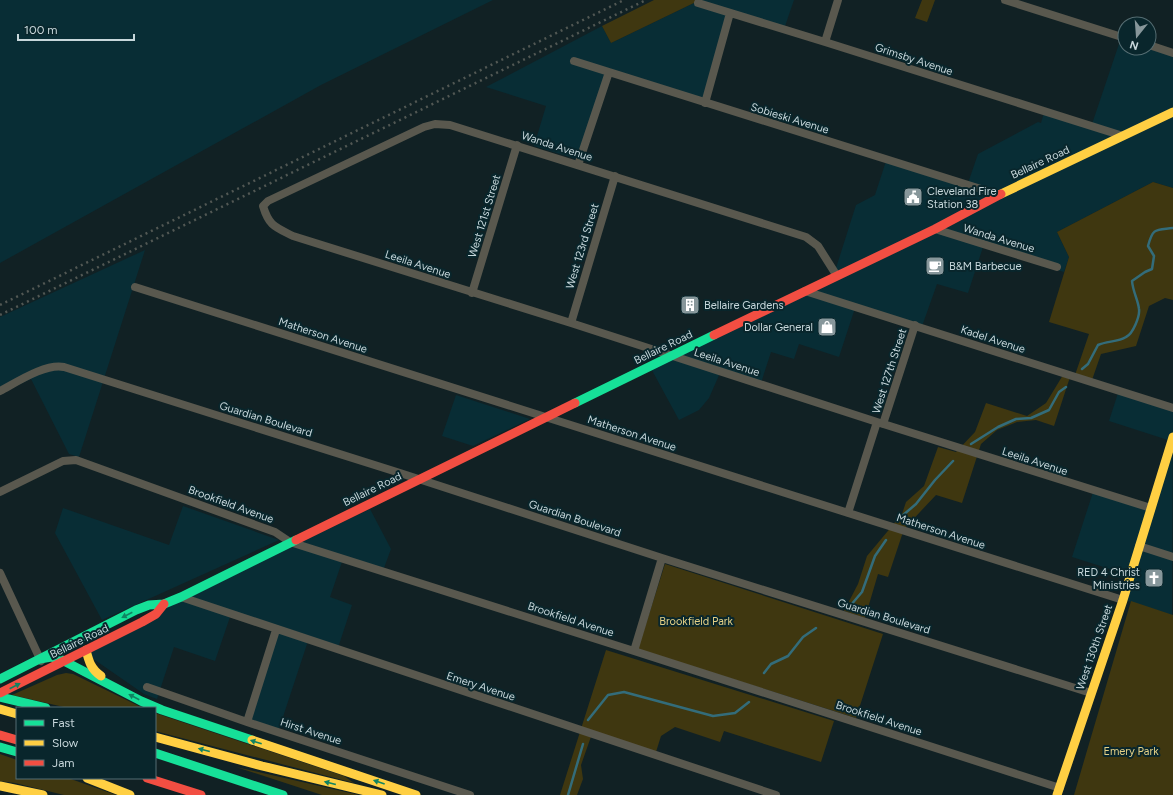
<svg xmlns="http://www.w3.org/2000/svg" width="1173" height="795" viewBox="0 0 1173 795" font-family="Figtree,sans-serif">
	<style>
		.built { fill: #082d35 }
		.green { fill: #3f3710 }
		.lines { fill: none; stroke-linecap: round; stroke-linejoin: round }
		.stream { stroke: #336c7a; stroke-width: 2.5 }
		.street { stroke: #59584e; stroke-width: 8 }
		.fast { stroke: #16e098; stroke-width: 9 }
		.slow { stroke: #ffcf43; stroke-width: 9 }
		.jam { stroke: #f24e42; stroke-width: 9 }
		.rail { stroke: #525854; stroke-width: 2.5; stroke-dasharray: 2 4; stroke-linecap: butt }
		.oneway { fill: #108362 }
		.labels { text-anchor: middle; stroke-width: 4; stroke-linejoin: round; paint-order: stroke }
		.street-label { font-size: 11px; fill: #c7d7db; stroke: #09262c }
		.poi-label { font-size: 11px; fill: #c7d7db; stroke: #09262c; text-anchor: start }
		.park-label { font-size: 11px; fill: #e4d086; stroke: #09262c }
	</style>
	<rect width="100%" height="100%" fill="#112124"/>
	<path class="built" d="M 0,0 L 493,0 L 321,85 L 0,263 Z
		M 700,0 L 794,0 L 783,32 L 727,15 L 701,104 L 610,75 L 583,161 L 534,146 L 546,106 L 486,87 L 602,26 L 611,43 Z
		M 1122,35 L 1125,36 L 1125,48 L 1149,48 L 1173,51 L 1173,188 L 1153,182 L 1057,232 L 1069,257 L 1064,272 L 983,247 L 968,293 L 937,284 L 921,329 L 855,308 L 839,357 L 799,344 L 794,359 L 771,352 L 760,386 L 720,373 L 709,398 L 699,410 L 679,420 L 648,363 L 838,272 L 836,268 L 856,205 L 875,195 L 887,158 L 968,183 L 978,154 L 1038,122 L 1041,123 L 1045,109 L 1092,124 Z
		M 145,250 L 79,457 L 69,454 L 31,379 L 0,394 L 0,317 Z
		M 1118,393 L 1173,410 L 1172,615 L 1125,600 L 1132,576 L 1072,557 L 1094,489 L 1148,504 L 1168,440 L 1109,421 Z
		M 456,395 L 530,419 L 473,446 L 442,436 Z
		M 183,506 L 279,540 L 102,620 L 55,533 L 63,508 L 169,545 Z
		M 370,509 L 391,549 L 384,568 L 344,556 L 330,597 L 352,605 L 338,648 L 309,638 L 279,729 L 244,718 L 273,631 L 230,617 L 215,661 L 174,647 L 157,699 L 144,694 L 79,649 Z"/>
	<path class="green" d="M 654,0 L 700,0 L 611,43 L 602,26 Z
		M 922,0 L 935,0 L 927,22 L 915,18 Z
		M 1153,182 L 1173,188 L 1173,300 L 1165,298 L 1149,306 L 1136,346 L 1101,354 L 1092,380 L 1075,375 L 1089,334 L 1049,322 L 1069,257 L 1057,232 Z
		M 1063,375 L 1070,377 L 1054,426 L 1036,420 L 1017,422 L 997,430 L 981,444 L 962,503 L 936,495 L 904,529 L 888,577 L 878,574 L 865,618 L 844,611 L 858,584 L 867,556 L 902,514 L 906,502 L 924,486 L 938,447 L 956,452 L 975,432 L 986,403 L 1027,416 L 1046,403 Z
		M 665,564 L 883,634 L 856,718 L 638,649 Z
		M 1131,601 L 1173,615 L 1173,795 L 1074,795 Z
		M 606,650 L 834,721 L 821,762 L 724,731 L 720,742 L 675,727 L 661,736 L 656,752 L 593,731 L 581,765 L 583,779 L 577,795 L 560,795 Z
		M 66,673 L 73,674 L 143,708 L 68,708 L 12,695 L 57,675 Z
		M 155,713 L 344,776 L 354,783 L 155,731 Z
		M 0,754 L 17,760 L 17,778 L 68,778 L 116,795 L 64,795 L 15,783 L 0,781 Z
		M 236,767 L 359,795 L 322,795 Z"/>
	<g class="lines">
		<path class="stream" d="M 1082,369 L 1088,364 L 1098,345 C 1107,341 1118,342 1126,337 C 1133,334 1140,316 1139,309 C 1138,300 1133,292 1132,281 L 1145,272 L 1152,269 L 1154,256 L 1148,246 C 1153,227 1156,230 1173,228
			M 971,444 L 998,427 L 1016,419 L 1031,418 L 1049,410 L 1059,392 L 1066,387
			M 902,516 L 916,504 L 935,480 L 953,461
			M 850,606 L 862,592 L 875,556 L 886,540
			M 764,673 L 771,664 L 788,656 L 803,637 L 816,628
			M 588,720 L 608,695 L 624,692 L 713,716 L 735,713 L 749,702
			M 568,795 L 583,744"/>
		<path class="street" d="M 1005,0 L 1125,38
			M 698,3 L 825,42 L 1123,136
			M 825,42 L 838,0
			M 1149,45 L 1173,53
			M 574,61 L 1000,195
			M 705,103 L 730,13
			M 578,165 L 609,72
			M 935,229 L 1057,267
			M 837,276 L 818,246 L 806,237 L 450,125 L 435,124 L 424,127 L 268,201 L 263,206 C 269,226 275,227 293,236 L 571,323 L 877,422 L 1151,508
			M 135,287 L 1123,600
			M 805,291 L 1173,408
			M 472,293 L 517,145
			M 571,323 L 615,176
			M 0,391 C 17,382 46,363 64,367 L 400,473 L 662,558 L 1091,693
			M 883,424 L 915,325
			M 0,492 L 63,461 L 76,460 L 275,532 L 290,542 L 634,651 L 1060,788
			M 848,513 L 877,422
			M 1139,546 L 1173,557
			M 0,573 L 41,661
			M 181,597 L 776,795
			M 634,651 L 662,558
			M 147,687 L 247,722 L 470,795
			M 247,722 L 276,630"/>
		<path class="fast" d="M 575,403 L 714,335
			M 40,659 L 51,657 L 60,659 L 141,701 L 162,710 L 252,740
			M 0,679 L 136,610 L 149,605 L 164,604 L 181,597 L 296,540
			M 0,697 L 46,708
			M 0,747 L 17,752
			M 155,753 L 283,795"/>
		<path class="slow" d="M 1001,194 L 1173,112
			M 86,650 C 89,662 91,669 101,676
			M 0,709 L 17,714
			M 155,737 L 262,766 L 382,795
			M 252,740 L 416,795
			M 87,778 L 130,795
			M 0,786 L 43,795
			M 1057,795 L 1123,600 L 1173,437"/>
		<path class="jam" d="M 714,335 L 935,229 L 1001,194
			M 296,540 L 575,403
			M 0,693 L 142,622 L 156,614 L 164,604
			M 0,735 L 17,740
			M 147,778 L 201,795"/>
		<path class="rail" d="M 0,305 L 624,0
			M 0,315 L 646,0"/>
	</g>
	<defs><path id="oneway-solid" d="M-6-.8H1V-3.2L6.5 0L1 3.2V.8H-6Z"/></defs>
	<g class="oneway">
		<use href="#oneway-solid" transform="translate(127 615) rotate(153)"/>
		<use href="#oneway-solid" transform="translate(15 686) rotate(-27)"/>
		<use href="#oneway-solid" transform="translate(134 697) rotate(-152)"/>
		<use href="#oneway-solid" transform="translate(256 742) rotate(-162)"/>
		<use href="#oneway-solid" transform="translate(204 750) rotate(-165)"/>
		<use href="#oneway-solid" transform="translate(379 782) rotate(-161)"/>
		<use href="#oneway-solid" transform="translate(330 783) rotate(-166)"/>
	</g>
	<defs>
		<g id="civic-square" transform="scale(1)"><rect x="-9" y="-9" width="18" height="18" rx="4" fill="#87979b" stroke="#09262c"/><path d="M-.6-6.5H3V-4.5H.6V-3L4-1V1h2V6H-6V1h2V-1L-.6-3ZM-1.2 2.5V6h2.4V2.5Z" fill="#fff"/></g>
		<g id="cafe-square" transform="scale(1)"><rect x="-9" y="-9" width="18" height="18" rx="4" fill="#87979b" stroke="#09262c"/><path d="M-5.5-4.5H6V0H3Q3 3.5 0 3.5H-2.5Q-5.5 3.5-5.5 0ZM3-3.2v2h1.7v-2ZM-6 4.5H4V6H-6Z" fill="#fff"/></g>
		<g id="building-square" transform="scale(1)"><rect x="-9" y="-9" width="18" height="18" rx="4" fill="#87979b" stroke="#09262c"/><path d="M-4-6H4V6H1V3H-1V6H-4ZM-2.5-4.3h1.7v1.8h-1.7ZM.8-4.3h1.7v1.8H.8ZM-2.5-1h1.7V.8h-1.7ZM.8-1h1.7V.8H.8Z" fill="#fff"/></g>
		<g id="shop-square" transform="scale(1)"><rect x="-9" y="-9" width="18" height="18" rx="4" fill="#87979b" stroke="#09262c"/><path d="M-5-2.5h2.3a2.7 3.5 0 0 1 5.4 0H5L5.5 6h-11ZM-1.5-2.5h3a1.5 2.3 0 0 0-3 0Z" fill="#fff"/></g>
		<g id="church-square" transform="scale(1)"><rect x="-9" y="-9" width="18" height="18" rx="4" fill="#87979b" stroke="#09262c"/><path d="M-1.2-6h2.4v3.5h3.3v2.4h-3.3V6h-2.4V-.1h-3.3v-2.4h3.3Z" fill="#fff"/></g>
	</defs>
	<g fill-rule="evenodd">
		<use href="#civic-square" x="913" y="197"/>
		<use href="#cafe-square" x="935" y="266"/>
		<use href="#building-square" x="690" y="305"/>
		<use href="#shop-square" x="827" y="327"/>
		<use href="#church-square" x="1154" y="578"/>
	</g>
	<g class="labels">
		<g class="street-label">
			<text transform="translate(914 59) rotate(18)" y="4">Grimsby Avenue</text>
			<text transform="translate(790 118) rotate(17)" y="4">Sobieski Avenue</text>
			<text transform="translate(557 146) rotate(18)" y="4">Wanda Avenue</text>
			<text transform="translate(1040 162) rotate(-25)" y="4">Bellaire Road</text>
			<text transform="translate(484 216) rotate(-73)" y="4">West 121st Street</text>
			<text transform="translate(999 238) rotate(17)" y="4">Wanda Avenue</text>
			<text transform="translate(582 246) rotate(-73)" y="4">West 123rd Street</text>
			<text transform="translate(418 264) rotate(18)" y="4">Leeila Avenue</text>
			<text transform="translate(323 335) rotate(18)" y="4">Matherson Avenue</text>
			<text transform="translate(993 339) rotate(18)" y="4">Kadel Avenue</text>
			<text transform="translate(663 347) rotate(-26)" y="4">Bellaire Road</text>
			<text transform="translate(727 362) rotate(18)" y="4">Leeila Avenue</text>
			<text transform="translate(889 371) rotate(-72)" y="4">West 127th Street</text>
			<text transform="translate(266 419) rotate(17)" y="4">Guardian Boulevard</text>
			<text transform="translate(632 433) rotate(18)" y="4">Matherson Avenue</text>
			<text transform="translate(1035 461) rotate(18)" y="4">Leeila Avenue</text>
			<text transform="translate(372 489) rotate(-26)" y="4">Bellaire Road</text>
			<text transform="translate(231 504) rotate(20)" y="4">Brookfield Avenue</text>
			<text transform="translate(575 518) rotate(18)" y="4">Guardian Boulevard</text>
			<text transform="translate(941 531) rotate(18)" y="4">Matherson Avenue</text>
			<text transform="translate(884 616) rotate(17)" y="4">Guardian Boulevard</text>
			<text transform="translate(571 619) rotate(18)" y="4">Brookfield Avenue</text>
			<text transform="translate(79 641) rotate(-26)" y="4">Bellaire Road</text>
			<text transform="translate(1094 647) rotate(-71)" y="4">West 130th Street</text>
			<text transform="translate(481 686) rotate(18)" y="4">Emery Avenue</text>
			<text transform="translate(879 718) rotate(18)" y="4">Brookfield Avenue</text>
			<text transform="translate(311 731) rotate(18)" y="4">Hirst Avenue</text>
		</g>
		<g class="poi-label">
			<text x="927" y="195">Cleveland Fire<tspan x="927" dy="13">Station 38</tspan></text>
			<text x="949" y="270">B&amp;M Barbecue</text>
			<text x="704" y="309">Bellaire Gardens</text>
			<text x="813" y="331" text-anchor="end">Dollar General</text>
			<text x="1140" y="576" text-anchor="end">RED 4 Christ<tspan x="1140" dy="13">Ministries</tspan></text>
		</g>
		<g class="park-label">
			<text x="696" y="625">Brookfield Park</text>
			<text x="1131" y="755">Emery Park</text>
		</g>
	</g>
	<rect x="16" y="707" width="140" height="72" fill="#09262c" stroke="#556d72"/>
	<rect x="24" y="720" width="20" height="6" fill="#16e098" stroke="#556d72"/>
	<text x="52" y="727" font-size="12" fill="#c7d7db">Fast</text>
	<rect x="24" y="740" width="20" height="6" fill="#ffcf43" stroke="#556d72"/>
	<text x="52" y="747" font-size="12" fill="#c7d7db">Slow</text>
	<rect x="24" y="760" width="20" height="6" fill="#f24e42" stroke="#556d72"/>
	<text x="52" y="767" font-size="12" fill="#c7d7db">Jam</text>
	<g transform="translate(1137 36) rotate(197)"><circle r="19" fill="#09262c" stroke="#556d72"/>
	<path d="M0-3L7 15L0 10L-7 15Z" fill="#87979b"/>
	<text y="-6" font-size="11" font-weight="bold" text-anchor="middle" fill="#c7d7db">N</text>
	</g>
	<path d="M18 34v6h116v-6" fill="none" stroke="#c7d7db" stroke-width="2"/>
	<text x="24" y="34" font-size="12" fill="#c7d7db" stroke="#09262c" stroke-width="3" paint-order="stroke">100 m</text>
</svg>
